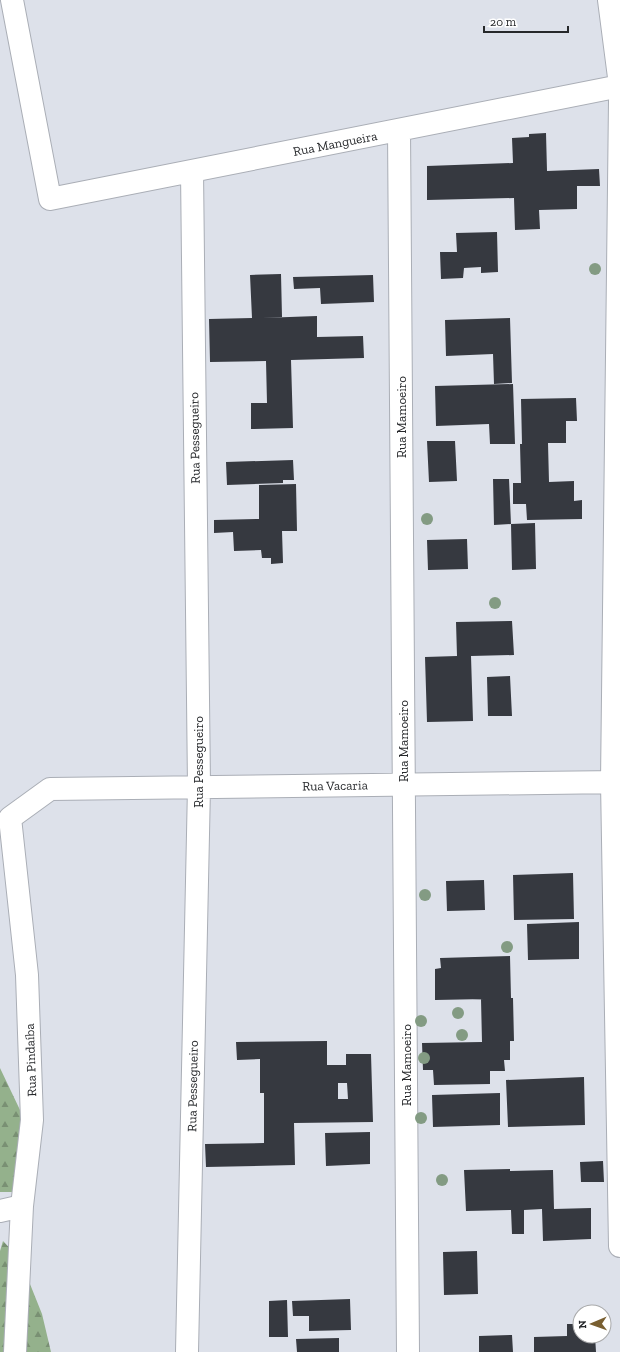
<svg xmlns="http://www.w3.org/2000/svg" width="620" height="1352" viewBox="0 0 620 1352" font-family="'Zilla Slab',serif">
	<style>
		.forest { fill: url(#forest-firs) }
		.building { fill: #363940; fill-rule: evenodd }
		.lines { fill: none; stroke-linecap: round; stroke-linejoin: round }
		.street-casing { stroke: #aaaeb6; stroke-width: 24 }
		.street { stroke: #fff; stroke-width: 22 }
		.tree { fill: #839b83 }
		.labels { text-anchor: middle; stroke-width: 4; stroke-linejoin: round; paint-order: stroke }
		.street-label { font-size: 13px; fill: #26282b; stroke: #fff }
	</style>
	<defs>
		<pattern id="forest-firs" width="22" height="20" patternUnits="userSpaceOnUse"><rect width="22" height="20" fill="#94b18c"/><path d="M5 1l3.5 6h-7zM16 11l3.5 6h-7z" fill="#799073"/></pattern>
	</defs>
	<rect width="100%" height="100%" fill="#dde1ea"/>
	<path class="forest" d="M 0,1068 L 20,1110 L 28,1146 L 18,1192 L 0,1192 Z
		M 3,1241 L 20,1259 L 42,1314 L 51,1352 L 0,1352 L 0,1251 Z"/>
	<path class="building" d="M 546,133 L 547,171 L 599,169 L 600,186 L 577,186 L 577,209 L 539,210 L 540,229 L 515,230 L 514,198 L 427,200 L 427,166 L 513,163 L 512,138 L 529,137 L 529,134 Z
		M 497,232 L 498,272 L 481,273 L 481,267 L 464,268 L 463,278 L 441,279 L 440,252 L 457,252 L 456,233 Z
		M 281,274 L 282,317 L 262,318 L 317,316 L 317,337 L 363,336 L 364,358 L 291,360 L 293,428 L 251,429 L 251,403 L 267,403 L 266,361 L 210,362 L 209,319 L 252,318 L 250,275 Z
		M 373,275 L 374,302 L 321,304 L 320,288 L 294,289 L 293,277 Z
		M 510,318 L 512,383 L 494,384 L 493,354 L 446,356 L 445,320 Z
		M 513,384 L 515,444 L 490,444 L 489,424 L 436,426 L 435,386 Z
		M 576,398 L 577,421 L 566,421 L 566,443 L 548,443 L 549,482 L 574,481 L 574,501 L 582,500 L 582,519 L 527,520 L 526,504 L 513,504 L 513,483 L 521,483 L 520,444 L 522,444 L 521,399 Z
		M 427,441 L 455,441 L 457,481 L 429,482 Z
		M 293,460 L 294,480 L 283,480 L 283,483 L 227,485 L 226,462 Z
		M 493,479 L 509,479 L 511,524 L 494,525 Z
		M 296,484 L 297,531 L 282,531 L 283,563 L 271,564 L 271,558 L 262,558 L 261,550 L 234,551 L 233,532 L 214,533 L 214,520 L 259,519 L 259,485 Z
		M 535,523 L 536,569 L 512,570 L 511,524 Z
		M 467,539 L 468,569 L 428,570 L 427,540 Z
		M 512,621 L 514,655 L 471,656 L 473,721 L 427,722 L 425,657 L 457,656 L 456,622 Z
		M 510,676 L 512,716 L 488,716 L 487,677 Z
		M 573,873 L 574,919 L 514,920 L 513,875 Z
		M 484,880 L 485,910 L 447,911 L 446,881 Z
		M 579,922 L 579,959 L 528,960 L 527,924 Z
		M 510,956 L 511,998 L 513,998 L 514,1041 L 510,1041 L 510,1060 L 504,1060 L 505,1071 L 490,1071 L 490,1084 L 434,1085 L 433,1070 L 423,1070 L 422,1043 L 482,1042 L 481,999 L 485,999 L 435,1000 L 435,969 L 441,968 L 440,958 Z
		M 327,1041 L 327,1065 L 346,1065 L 346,1054 L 371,1054 L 373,1122 L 294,1123 L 295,1165 L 206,1167 L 205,1144 L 264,1143 L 264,1093 L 260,1093 L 260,1059 L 237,1060 L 236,1042 ZM 338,1083 L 347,1083 L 348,1099 L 338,1099 Z
		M 584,1077 L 585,1125 L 508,1127 L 506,1080 Z
		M 500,1093 L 500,1125 L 433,1127 L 432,1095 Z
		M 370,1132 L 370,1164 L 326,1166 L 325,1133 Z
		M 603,1161 L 604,1182 L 581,1182 L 580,1162 Z
		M 510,1169 L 510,1171 L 553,1170 L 554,1209 L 591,1208 L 591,1239 L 543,1241 L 542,1209 L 524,1210 L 524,1234 L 512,1234 L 511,1210 L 466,1211 L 464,1170 Z
		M 477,1251 L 478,1294 L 444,1295 L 443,1252 Z
		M 350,1299 L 351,1330 L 309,1331 L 309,1316 L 293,1316 L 292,1301 Z
		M 287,1300 L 288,1337 L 269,1337 L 269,1301 Z
		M 567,1324 L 580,1324 L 580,1336 L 595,1336 L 596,1352 L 534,1352 L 534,1337 L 567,1336 Z
		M 512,1335 L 513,1352 L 479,1352 L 479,1336 Z
		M 339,1338 L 339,1352 L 297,1352 L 296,1339 Z"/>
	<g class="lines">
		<g class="street-casing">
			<path id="street" d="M 12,0 L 50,199 L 620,86
				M 609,0 L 620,85
				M 620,101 L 612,782 L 620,1246
				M 399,130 L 408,1352
				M 0,1211 L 22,1206
				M 15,1352 L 22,1206 L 32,1120 L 27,975 L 10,818 L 50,789 L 620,782
				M 187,1352 L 199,787 L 192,171"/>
		</g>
		<use href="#street" class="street"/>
	</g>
	<g class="tree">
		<circle cx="595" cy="269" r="6"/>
		<circle cx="427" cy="519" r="6"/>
		<circle cx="495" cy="603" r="6"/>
		<circle cx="425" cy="895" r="6"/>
		<circle cx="507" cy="947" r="6"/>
		<circle cx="458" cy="1013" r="6"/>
		<circle cx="421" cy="1021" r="6"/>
		<circle cx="462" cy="1035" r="6"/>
		<circle cx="424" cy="1058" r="6"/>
		<circle cx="421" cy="1118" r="6"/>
		<circle cx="442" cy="1180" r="6"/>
	</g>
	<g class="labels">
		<g class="street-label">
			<text transform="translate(335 143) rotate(-11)" y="5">Rua Mangueira</text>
			<text transform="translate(401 417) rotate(-90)" y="5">Rua Mamoeiro</text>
			<text transform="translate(194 438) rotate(-91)" y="5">Rua Pessegueiro</text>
			<text transform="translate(403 741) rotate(-90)" y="5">Rua Mamoeiro</text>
			<text transform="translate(198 762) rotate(-90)" y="5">Rua Pessegueiro</text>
			<text transform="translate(335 785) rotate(-1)" y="5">Rua Vacaria</text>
			<text transform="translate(30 1060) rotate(-92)" y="5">Rua Pindaíba</text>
			<text transform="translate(406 1065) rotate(-90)" y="5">Rua Mamoeiro</text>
			<text transform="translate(192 1086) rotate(-89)" y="5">Rua Pessegueiro</text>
		</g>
	</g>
	<g transform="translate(592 1324) rotate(268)"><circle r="19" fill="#ffffff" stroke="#a8a9aa"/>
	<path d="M0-3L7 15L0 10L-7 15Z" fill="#795f31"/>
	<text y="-6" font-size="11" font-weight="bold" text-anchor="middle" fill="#26282b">N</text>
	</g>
	<path d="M484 26v6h84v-6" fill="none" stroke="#26282b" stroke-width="2"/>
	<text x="490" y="26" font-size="12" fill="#26282b" stroke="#ffffff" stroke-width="3" paint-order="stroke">20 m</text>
</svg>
